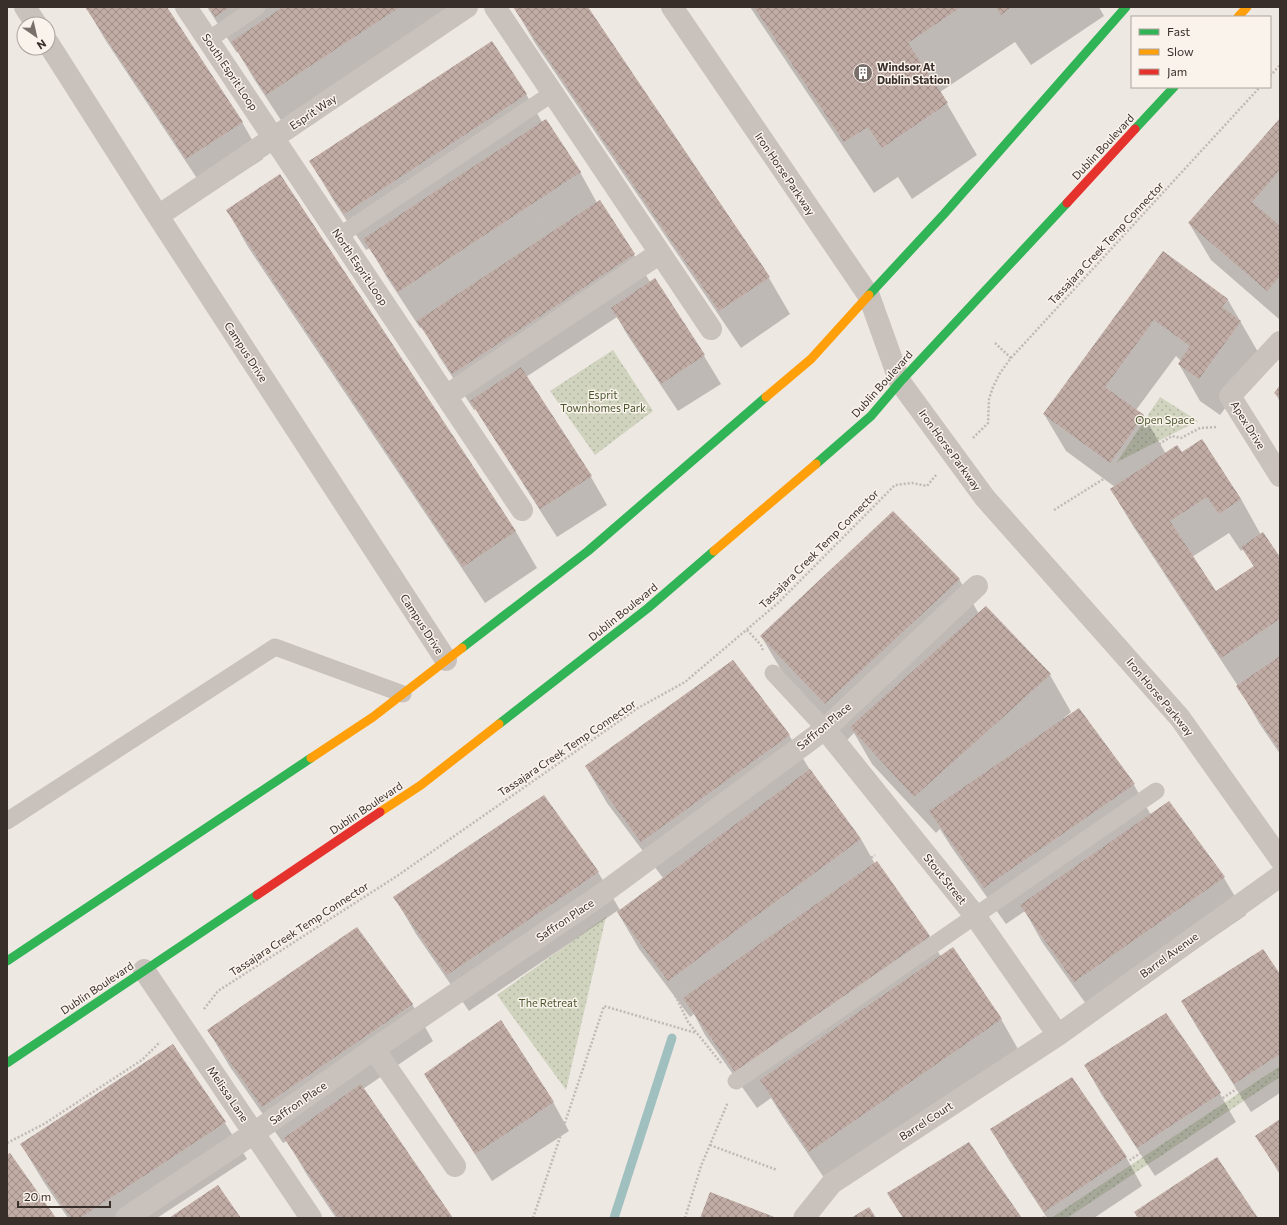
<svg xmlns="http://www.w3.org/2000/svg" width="1287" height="1225" viewBox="0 0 1287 1225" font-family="Commissioner,sans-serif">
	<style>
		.park { fill: url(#park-dots) }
		.shadow { fill: #0003; fill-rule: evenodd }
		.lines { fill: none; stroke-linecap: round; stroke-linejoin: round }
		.stream { stroke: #a0c0bf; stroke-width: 9 }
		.building { fill: url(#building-cross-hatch) }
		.path { stroke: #c0b9b5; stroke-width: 2.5; stroke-dasharray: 2 2; stroke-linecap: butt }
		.lane { stroke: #c8c1bc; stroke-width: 17 }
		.street { stroke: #c8c1bc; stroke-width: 22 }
		.fast { stroke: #30b455; stroke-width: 9 }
		.slow { stroke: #ff9f0a; stroke-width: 9 }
		.jam { stroke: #e5322d; stroke-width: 9 }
		.labels { text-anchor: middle; stroke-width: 3; stroke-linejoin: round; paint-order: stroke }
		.poi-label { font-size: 11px; font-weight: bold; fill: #382e2a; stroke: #faf3eb; text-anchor: start }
		.street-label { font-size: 11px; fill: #382e2a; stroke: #faf3eb }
		.park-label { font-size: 11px; fill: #49562e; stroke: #faf3eb }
	</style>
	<defs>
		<pattern id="park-dots" width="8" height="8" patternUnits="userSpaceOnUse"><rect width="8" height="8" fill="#d0d3be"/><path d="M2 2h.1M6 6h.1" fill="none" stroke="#b3b5a3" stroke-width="1.8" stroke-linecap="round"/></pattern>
		<pattern id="building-cross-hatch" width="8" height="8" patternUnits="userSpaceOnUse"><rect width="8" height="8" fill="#c1aca5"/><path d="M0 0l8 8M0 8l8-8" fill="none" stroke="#9e8c87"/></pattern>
	</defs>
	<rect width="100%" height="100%" fill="#eee8e3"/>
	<path class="park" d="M 613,350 L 653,411 L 595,455 L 550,391 Z
		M 1160,397 L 1198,421 L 1117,462 Z
		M 606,917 L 566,1090 L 497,995 Z
		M 1280,1066 L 1280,1077 L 1067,1218 L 1051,1218 Z"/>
	<path class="shadow" d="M 86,7 L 165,7 L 242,122 L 263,159 L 208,195 L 106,41 Z
		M 207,7 L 466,7 L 288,131 L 254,79 L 238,52 L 237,53 Z
		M 514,7 L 587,7 L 769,278 L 790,314 L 741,348 L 535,43 Z
		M 750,7 L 1099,7 L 1104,16 L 1031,65 L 1015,42 L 940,92 L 977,155 L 912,199 L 898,177 L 874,193 Z
		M 526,94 L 542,122 L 580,172 L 597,203 L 600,202 L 634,255 L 650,282 L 655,280 L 704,356 L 721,384 L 678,411 L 628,336 L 617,317 L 526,377 L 591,477 L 607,505 L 557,537 L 488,429 L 476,409 L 474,410 L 440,358 L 422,327 L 420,328 L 386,276 L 370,248 L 366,250 L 332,198 L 310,161 Z
		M 1280,120 L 1280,320 L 1211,260 L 1189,223 Z
		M 279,176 L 516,532 L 537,568 L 485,603 L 248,247 L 227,210 Z
		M 1163,252 L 1228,300 L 1262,359 L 1220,415 L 1200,401 L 1179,364 L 1181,361 L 1176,356 L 1136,410 L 1144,416 L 1166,454 L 1182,453 L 1202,441 L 1241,499 L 1261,535 L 1280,559 L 1280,754 L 1259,723 L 1238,686 L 1133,526 L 1111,489 L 1115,487 L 1066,451 L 1044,414 ZM 1229,533 L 1241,551 L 1243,549 L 1254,567 L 1215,593 L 1192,557 Z
		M 1280,387 L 1280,402 L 1275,393 Z
		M 959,579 L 979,614 L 1050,675 L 1071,712 L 1064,718 L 1065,719 L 1079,709 L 1134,785 L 1151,815 L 1169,802 L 1224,878 L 1246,915 L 1096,1018 L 1042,942 L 1025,911 L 1006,924 L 952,848 L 940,829 L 936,833 L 872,764 L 854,733 L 847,740 L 783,673 L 761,636 Z
		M 733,661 L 789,735 L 810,770 L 861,839 L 875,864 L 929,936 L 941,957 L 1001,1019 L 1022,1056 L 831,1188 L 783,1117 L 771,1098 L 757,1108 L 705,1035 L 694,1014 L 690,1017 L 639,949 L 617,911 L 469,1011 L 416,934 L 395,898 L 598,872 L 620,910 L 663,878 L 607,803 L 586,767 Z
		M 1280,976 L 1280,1093 L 1251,1112 L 1198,1029 L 1182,1001 Z
		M 412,1004 L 433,1041 L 363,1089 L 452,1218 L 336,1218 L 307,1175 L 287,1141 L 283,1143 L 230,1067 L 208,1030 Z
		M 1165,1014 L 1220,1094 L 1236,1122 L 1155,1176 L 1101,1094 L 1085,1065 Z
		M 173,1045 L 225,1123 L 247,1159 L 157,1218 L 68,1218 L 43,1181 L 21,1144 Z
		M 425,1075 L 553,1102 L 569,1131 L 492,1181 L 442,1103 Z
		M 1280,1121 L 1280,1175 L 1257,1136 Z
		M 991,1129 L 1126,1157 L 1142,1186 L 1094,1218 L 1047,1218 L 1007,1157 Z"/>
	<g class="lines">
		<path class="stream" d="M 614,1218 L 672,1038"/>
	</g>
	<path class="building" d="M 85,7 L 167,7 L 243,122 L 186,159 Z
		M 209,7 L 230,7 L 215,17 Z
		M 283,7 L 400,7 L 266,95 L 231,42 Z
		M 513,7 L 588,7 L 770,277 L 719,311 Z
		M 754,7 L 961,7 L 908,43 L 948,103 L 882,148 L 868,127 L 844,142 Z
		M 996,7 L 1012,7 L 1001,15 Z
		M 492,41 L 527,94 L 344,214 L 309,161 Z
		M 1280,118 L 1280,170 L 1252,202 L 1280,226 L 1280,276 L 1267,291 L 1188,223 Z
		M 546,119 L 581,172 L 398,292 L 363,239 Z
		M 280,174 L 516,531 L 463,567 L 226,210 Z
		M 600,200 L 635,254 L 452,374 L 417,321 Z
		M 1163,251 L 1228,299 L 1222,307 L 1241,321 L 1199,379 L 1178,364 L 1190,346 L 1154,320 L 1105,387 L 1144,415 L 1110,463 L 1043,414 Z
		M 655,278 L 705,355 L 661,384 L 611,308 Z
		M 521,367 L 592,476 L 540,509 L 470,401 Z
		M 1280,385 L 1280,398 L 1274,393 Z
		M 1202,439 L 1241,499 L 1219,514 L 1207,497 L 1170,521 L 1216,591 L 1254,566 L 1241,547 L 1263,532 L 1280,557 L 1280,619 L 1221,658 L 1110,489 L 1177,445 L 1182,452 Z
		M 893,511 L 960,579 L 825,704 L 760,636 Z
		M 986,606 L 1051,674 L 914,797 L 850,727 Z
		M 1280,656 L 1280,751 L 1236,686 Z
		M 733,660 L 790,735 L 641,842 L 585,766 Z
		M 1079,708 L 1135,784 L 984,888 L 929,811 Z
		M 810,769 L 861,839 L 668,981 L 617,912 Z
		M 544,795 L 599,872 L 447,975 L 393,897 Z
		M 1169,801 L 1225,877 L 1074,982 L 1020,905 Z
		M 877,861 L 930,936 L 735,1072 L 683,998 Z
		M 357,927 L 413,1004 L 262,1107 L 207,1030 Z
		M 953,947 L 1002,1019 L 809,1152 L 760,1080 Z
		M 1263,949 L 1280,974 L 1280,1054 L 1234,1084 L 1181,1001 Z
		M 1166,1013 L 1221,1093 L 1137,1148 L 1084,1065 Z
		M 501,1020 L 554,1102 L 475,1154 L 424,1074 Z
		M 173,1044 L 226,1122 L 80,1218 L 71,1218 L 20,1144 Z
		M 1072,1077 L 1127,1157 L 1044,1212 L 990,1129 Z
		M 361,1084 L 453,1218 L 338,1218 L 284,1138 Z
		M 1280,1119 L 1280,1173 L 1255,1136 Z
		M 969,1142 L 1022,1218 L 903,1218 L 887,1193 Z
		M 10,1153 L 56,1218 L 7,1218 L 7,1155 Z
		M 1217,1157 L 1258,1218 L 1138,1218 L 1134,1212 Z
		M 218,1185 L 241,1218 L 169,1218 Z
		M 710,1192 L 777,1218 L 700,1218 Z
		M 869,1207 L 876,1218 L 851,1218 Z"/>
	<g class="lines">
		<path class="path" d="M 1270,76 L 1280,65
			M 416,301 L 585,188
			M 995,343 L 1011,358
			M 973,438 L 988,423 L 989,399 L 993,387 L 1000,373 L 1011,358 L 1260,87
			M 1054,510 L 1172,436 L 1181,438 L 1200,428 L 1218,427
			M 747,630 L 761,645 L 763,651
			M 204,1009 L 218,991 L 397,876 L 638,708 L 685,682 L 778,603 L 895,485 L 912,483 L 927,486 L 936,475
			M 721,1063 L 688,1022 L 674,993 L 875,855
			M 7,1143 L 44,1124 L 142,1060 L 160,1042
			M 710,1145 L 777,1170
			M 533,1218 L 604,1006 L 696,1033
			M 685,1218 L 701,1166 L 728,1102
			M 1043,1218 L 1280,1060"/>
		<path class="lane" d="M 208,40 L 257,7
			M 339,236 L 553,93
			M 773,673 L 825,729
			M 7,821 L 275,647 L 403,694
			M 736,1081 L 1156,791"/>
		<path class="street" d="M 25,7 L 36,24
			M 186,7 L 522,510
			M 495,7 L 711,329
			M 672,7 L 869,296 L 900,382 L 985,498 L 1180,718 L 1280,859
			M 48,43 L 158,216 L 446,660
			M 158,216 L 467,7
			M 1280,342 L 1230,396 L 1280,476
			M 446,396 L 660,253
			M 825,729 L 973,913 L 1058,1035
			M 144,970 L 311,1218
			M 374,1049 L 455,1166
			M 126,1218 L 254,1133 L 374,1049 L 595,899 L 825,729 L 977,586
			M 804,1218 L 832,1183 L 1058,1035 L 1280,876"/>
		<path class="fast" d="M 1135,129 L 1174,87
			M 869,295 L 944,214 L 1126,7
			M 816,464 L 871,416 L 900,382 L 1067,203
			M 462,648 L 588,551 L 766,397
			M 499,724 L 648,608 L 714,551
			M 7,961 L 311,758
			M 7,1063 L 257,895"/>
		<path class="slow" d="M 1238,17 L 1247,7
			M 766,397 L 811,359 L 869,295
			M 714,551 L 816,464
			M 311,758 L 373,717 L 462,648
			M 380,812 L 421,785 L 499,724"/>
		<path class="jam" d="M 1067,203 L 1135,129
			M 257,895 L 380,812"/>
	</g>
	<defs>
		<g id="building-disc" transform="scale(1)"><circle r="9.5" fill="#786f6b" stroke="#faf3eb"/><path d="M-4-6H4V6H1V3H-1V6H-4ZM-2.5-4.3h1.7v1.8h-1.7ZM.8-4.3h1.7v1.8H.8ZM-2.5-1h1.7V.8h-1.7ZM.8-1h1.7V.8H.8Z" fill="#fff"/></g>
	</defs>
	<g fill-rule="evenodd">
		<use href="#building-disc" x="863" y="73"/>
	</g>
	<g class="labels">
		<g class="poi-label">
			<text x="877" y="71">Windsor At<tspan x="877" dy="13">Dublin Station</tspan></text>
		</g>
		<g class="street-label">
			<text transform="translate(230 72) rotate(56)" y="4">South Esprit Loop</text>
			<text transform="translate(313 112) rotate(-34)" y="4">Esprit Way</text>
			<text transform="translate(1103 147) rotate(-47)" y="4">Dublin Boulevard</text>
			<text transform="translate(785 174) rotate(56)" y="4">Iron Horse Parkway</text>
			<text transform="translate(1106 243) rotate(-47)" y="4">Tassajara Creek Temp Connector</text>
			<text transform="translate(360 267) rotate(56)" y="4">North Esprit Loop</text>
			<text transform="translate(246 352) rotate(57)" y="4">Campus Drive</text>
			<text transform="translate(882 384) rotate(-48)" y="4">Dublin Boulevard</text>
			<text transform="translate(1248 425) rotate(58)" y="4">Apex Drive</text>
			<text transform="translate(950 450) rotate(54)" y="4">Iron Horse Parkway</text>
			<text transform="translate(819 549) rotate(-45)" y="4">Tassajara Creek Temp Connector</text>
			<text transform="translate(623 612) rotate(-39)" y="4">Dublin Boulevard</text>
			<text transform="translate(422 624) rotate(57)" y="4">Campus Drive</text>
			<text transform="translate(1160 697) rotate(50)" y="4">Iron Horse Parkway</text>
			<text transform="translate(824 726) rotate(-40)" y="4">Saffron Place</text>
			<text transform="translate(567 748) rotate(-34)" y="4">Tassajara Creek Temp Connector</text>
			<text transform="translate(366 808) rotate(-34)" y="4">Dublin Boulevard</text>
			<text transform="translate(945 879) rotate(51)" y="4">Stout Street</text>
			<text transform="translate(565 920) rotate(-34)" y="4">Saffron Place</text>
			<text transform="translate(299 929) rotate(-33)" y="4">Tassajara Creek Temp Connector</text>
			<text transform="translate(1169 955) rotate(-36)" y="4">Barrel Avenue</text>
			<text transform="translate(97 988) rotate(-34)" y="4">Dublin Boulevard</text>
			<text transform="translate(228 1094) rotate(56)" y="4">Melissa Lane</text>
			<text transform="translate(298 1103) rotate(-35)" y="4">Saffron Place</text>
			<text transform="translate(926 1121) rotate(-33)" y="4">Barrel Court</text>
		</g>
		<g class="park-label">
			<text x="603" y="399">Esprit<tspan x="603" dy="13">Townhomes Park</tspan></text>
			<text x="1165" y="424">Open Space</text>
			<text x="548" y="1007">The Retreat</text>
		</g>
	</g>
	<rect width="1287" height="1225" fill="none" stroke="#382e2a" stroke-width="16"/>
	<rect x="1131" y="16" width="140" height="72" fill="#faf3eb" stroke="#aca49e"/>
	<rect x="1139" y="29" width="20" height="6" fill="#30b455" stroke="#aca49e"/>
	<text x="1167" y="36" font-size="12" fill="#382e2a">Fast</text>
	<rect x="1139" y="49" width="20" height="6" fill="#ff9f0a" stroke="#aca49e"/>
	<text x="1167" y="56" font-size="12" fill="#382e2a">Slow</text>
	<rect x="1139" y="69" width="20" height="6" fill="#e5322d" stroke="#aca49e"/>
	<text x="1167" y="76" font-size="12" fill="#382e2a">Jam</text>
	<g transform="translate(36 36) rotate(146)"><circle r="19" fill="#faf3eb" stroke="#aca49e"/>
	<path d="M0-3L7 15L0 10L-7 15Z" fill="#786f6b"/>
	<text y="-6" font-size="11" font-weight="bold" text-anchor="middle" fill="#382e2a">N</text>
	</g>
	<path d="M18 1201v6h92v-6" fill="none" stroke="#382e2a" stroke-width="2"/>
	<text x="24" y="1201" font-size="12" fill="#382e2a" stroke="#faf3eb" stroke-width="3" paint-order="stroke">20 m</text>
</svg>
